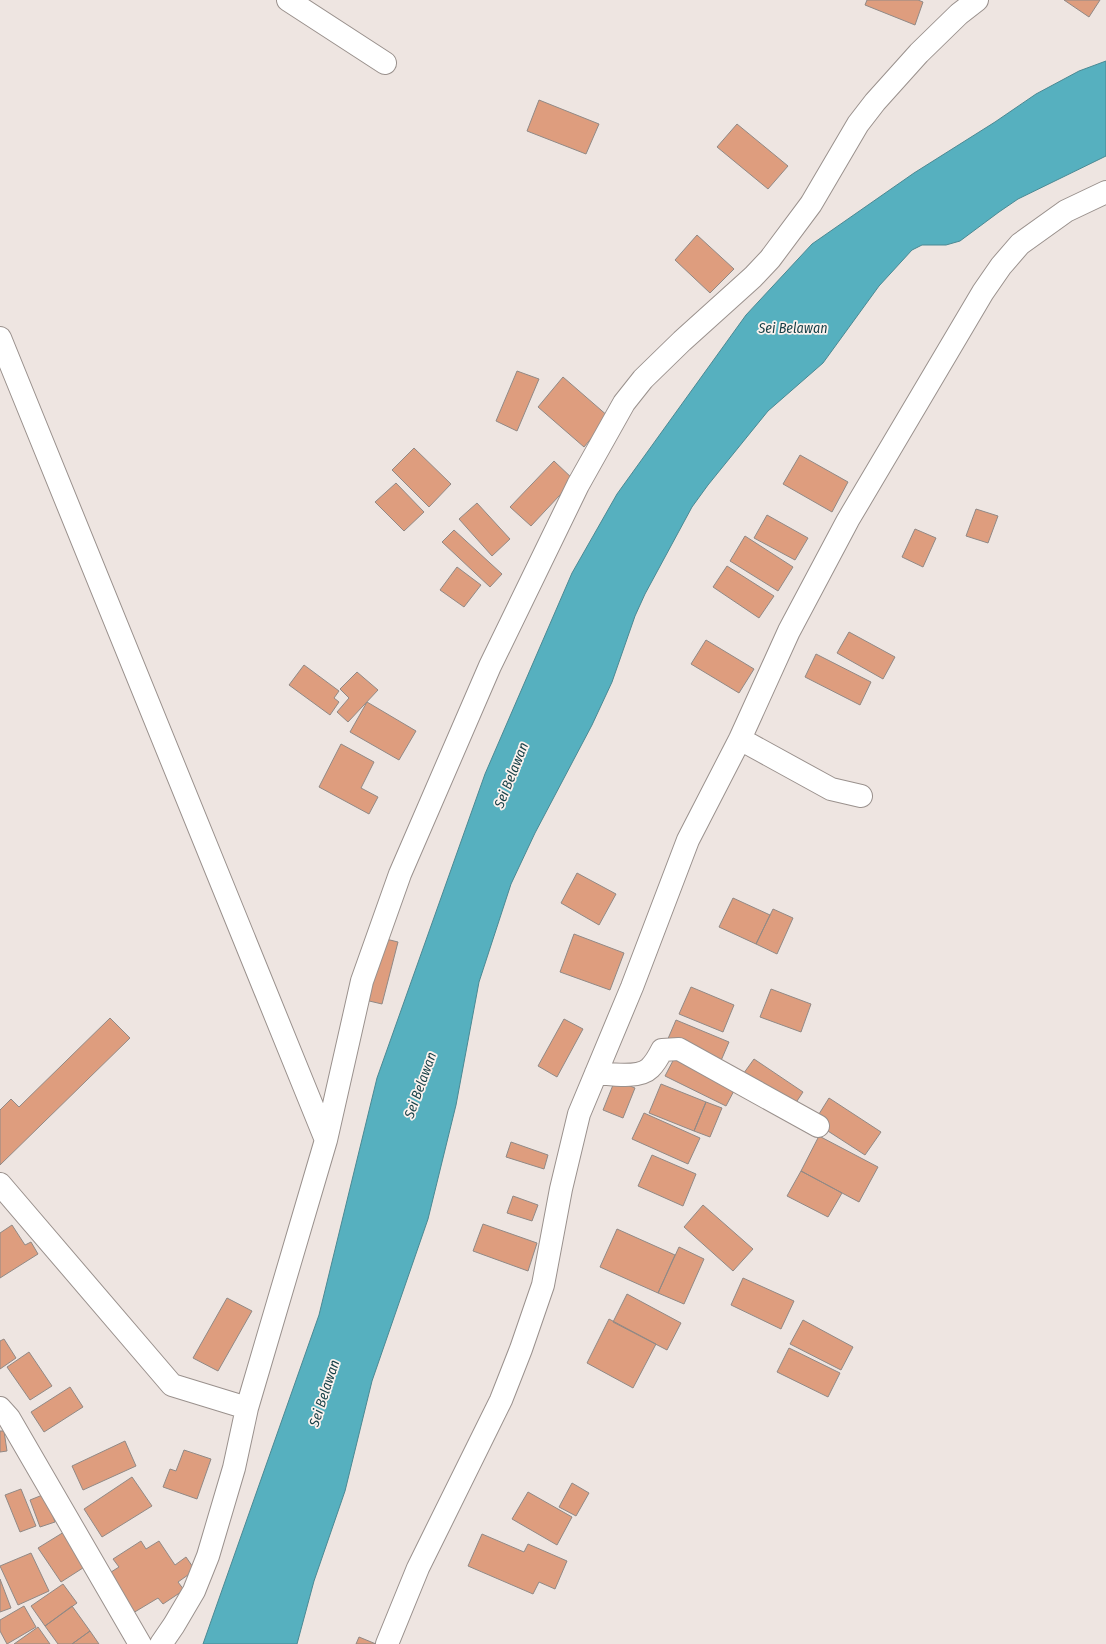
<svg xmlns="http://www.w3.org/2000/svg" width="1106" height="1644" viewBox="0 0 1106 1644" font-family="'Fira Sans Condensed',sans-serif">
	<style>
		.water { fill: #56b0bf; stroke: #4b8993 }
		.building { fill: #de9d7e; stroke: #918985 }
		.lines { fill: none; stroke-linecap: round; stroke-linejoin: round }
		.minor-casing { stroke: #9a918d; stroke-width: 24 }
		.minor { stroke: #fff; stroke-width: 22 }
		.labels { text-anchor: middle; stroke-width: 3.5; stroke-linejoin: round; paint-order: stroke }
		.water-label { font-size: 14px; font-style: italic; fill: #143e45; stroke: #fcf2ee }
	</style>
	<rect width="100%" height="100%" fill="#eee5e1"/>
	<path class="water" d="M 1106,61 L 1106,156 L 1018,199 L 999,212 L 960,241 L 946,245 L 922,245 L 912,250 L 879,286 L 823,363 L 768,411 L 708,485 L 692,507 L 645,594 L 635,616 L 612,682 L 592,725 L 535,833 L 511,884 L 479,982 L 456,1105 L 428,1219 L 372,1381 L 345,1491 L 314,1581 L 297,1644 L 203,1644 L 319,1315 L 377,1078 L 485,774 L 572,573 L 617,494 L 746,315 L 812,244 L 914,173 L 995,122 L 1036,94 L 1079,71 Z"/>
	<path class="building" d="M 867,0 L 918,0 L 923,2 L 915,25 L 865,5 Z
		M 1064,0 L 1100,0 L 1089,17 Z
		M 539,100 L 599,124 L 586,154 L 527,131 Z
		M 737,124 L 788,166 L 768,189 L 717,147 Z
		M 697,235 L 734,269 L 710,293 L 675,260 Z
		M 517,371 L 539,379 L 517,431 L 496,421 Z
		M 563,377 L 609,417 L 584,447 L 538,407 Z
		M 414,448 L 451,484 L 429,507 L 392,470 Z
		M 800,455 L 848,482 L 832,512 L 783,484 Z
		M 554,461 L 574,480 L 531,526 L 510,507 Z
		M 396,483 L 424,512 L 404,531 L 375,502 Z
		M 477,503 L 510,539 L 492,556 L 459,519 Z
		M 976,509 L 998,516 L 988,543 L 966,536 Z
		M 767,515 L 808,538 L 795,560 L 754,538 Z
		M 915,529 L 936,538 L 923,567 L 902,557 Z
		M 454,530 L 502,574 L 490,587 L 442,542 Z
		M 745,536 L 793,567 L 778,591 L 730,561 Z
		M 727,566 L 774,596 L 759,618 L 713,587 Z
		M 457,567 L 481,585 L 464,607 L 440,590 Z
		M 849,632 L 895,657 L 883,679 L 837,653 Z
		M 706,640 L 754,669 L 739,693 L 691,664 Z
		M 816,654 L 871,682 L 860,705 L 805,677 Z
		M 304,665 L 339,691 L 334,698 L 339,702 L 330,715 L 289,685 Z
		M 357,672 L 378,690 L 348,722 L 337,712 L 349,698 L 340,689 Z
		M 367,702 L 416,731 L 399,760 L 350,732 Z
		M 341,744 L 374,762 L 361,788 L 378,797 L 369,814 L 319,787 Z
		M 577,873 L 616,894 L 599,925 L 561,903 Z
		M 733,898 L 770,915 L 756,944 L 719,927 Z
		M 773,909 L 793,918 L 777,954 L 756,944 Z
		M 574,934 L 624,953 L 610,990 L 560,972 Z
		M 382,938 L 398,942 L 382,1004 L 365,1000 Z
		M 691,987 L 734,1005 L 723,1032 L 679,1014 Z
		M 771,989 L 811,1004 L 801,1032 L 760,1017 Z
		M 110,1018 L 130,1038 L 0,1165 L 0,1110 L 11,1099 L 19,1107 Z
		M 564,1019 L 583,1029 L 557,1077 L 538,1066 Z
		M 676,1020 L 729,1042 L 720,1063 L 667,1041 Z
		M 676,1055 L 737,1085 L 726,1106 L 665,1076 Z
		M 754,1059 L 803,1092 L 791,1110 L 741,1077 Z
		M 615,1080 L 635,1088 L 623,1118 L 603,1110 Z
		M 661,1084 L 706,1102 L 694,1131 L 649,1113 Z
		M 829,1098 L 881,1132 L 865,1155 L 814,1122 Z
		M 706,1102 L 722,1108 L 710,1137 L 694,1131 Z
		M 644,1113 L 700,1138 L 688,1164 L 632,1139 Z
		M 819,1136 L 878,1167 L 859,1202 L 801,1171 Z
		M 511,1142 L 548,1155 L 544,1169 L 506,1157 Z
		M 652,1155 L 696,1174 L 683,1206 L 638,1186 Z
		M 801,1171 L 842,1193 L 828,1217 L 787,1196 Z
		M 513,1196 L 538,1205 L 532,1221 L 507,1213 Z
		M 703,1205 L 753,1249 L 733,1271 L 684,1227 Z
		M 483,1224 L 537,1243 L 528,1271 L 473,1251 Z
		M 12,1225 L 25,1245 L 31,1242 L 38,1254 L 0,1278 L 0,1233 Z
		M 617,1229 L 675,1255 L 658,1293 L 600,1267 Z
		M 679,1247 L 704,1259 L 684,1304 L 658,1293 Z
		M 743,1278 L 794,1301 L 781,1329 L 731,1305 Z
		M 627,1294 L 681,1323 L 667,1350 L 613,1322 Z
		M 227,1298 L 252,1311 L 218,1371 L 193,1358 Z
		M 609,1319 L 656,1344 L 633,1388 L 587,1363 Z
		M 803,1320 L 853,1347 L 841,1370 L 790,1344 Z
		M 4,1339 L 16,1358 L 0,1369 L 0,1341 Z
		M 789,1348 L 840,1373 L 828,1397 L 777,1372 Z
		M 29,1352 L 52,1386 L 30,1400 L 7,1367 Z
		M 70,1387 L 83,1407 L 44,1432 L 31,1412 Z
		M 0,1431 L 4,1431 L 7,1451 L 0,1452 Z
		M 125,1441 L 136,1466 L 83,1490 L 72,1466 Z
		M 184,1450 L 211,1459 L 197,1499 L 163,1487 L 170,1469 L 176,1471 Z
		M 132,1477 L 152,1506 L 102,1537 L 84,1509 Z
		M 572,1483 L 589,1493 L 576,1516 L 559,1507 Z
		M 21,1489 L 36,1526 L 20,1532 L 5,1495 Z
		M 528,1492 L 572,1517 L 557,1545 L 512,1519 Z
		M 45,1494 L 55,1522 L 40,1527 L 30,1500 Z
		M 64,1532 L 86,1566 L 61,1582 L 38,1548 Z
		M 482,1534 L 524,1552 L 528,1544 L 567,1561 L 555,1589 L 539,1582 L 533,1594 L 468,1566 Z
		M 141,1541 L 146,1549 L 159,1541 L 175,1565 L 186,1557 L 195,1570 L 178,1582 L 184,1590 L 163,1604 L 158,1598 L 133,1613 L 108,1574 L 119,1567 L 113,1559 Z
		M 31,1553 L 49,1591 L 18,1605 L 0,1566 Z
		M 0,1579 L 11,1608 L 0,1612 Z
		M 63,1584 L 77,1603 L 45,1626 L 31,1606 Z
		M 24,1606 L 36,1627 L 7,1644 L 0,1631 L 0,1620 Z
		M 72,1606 L 90,1631 L 72,1644 L 58,1644 L 45,1626 Z
		M 38,1627 L 50,1644 L 14,1644 Z
		M 90,1631 L 99,1644 L 72,1644 Z
		M 359,1637 L 376,1644 L 356,1644 Z"/>
	<g class="lines">
		<g class="minor-casing">
			<path id="minor" d="M 288,0 L 385,63
				M 0,338 L 326,1140
				M 740,739 L 831,789 L 861,796
				M 596,1073 C 611,1074 639,1079 650,1068 C 655,1063 659,1056 662,1050 L 679,1049 L 818,1126
				M 0,1184 L 172,1385 L 247,1408
				M 0,1408 L 9,1418 L 140,1644
				M 161,1644 L 174,1625 L 194,1591 L 208,1556 L 234,1468 L 247,1408 L 326,1140 L 362,981 L 400,874 L 490,666 L 578,485 L 624,403 L 643,379 L 682,341 L 753,277 L 770,259 L 811,204 L 858,124 L 875,102 L 919,53 L 959,14 L 977,0
				M 387,1644 L 418,1568 L 501,1400 L 521,1349 L 543,1285 L 561,1189 L 579,1114 L 632,987 L 688,840 L 740,739 L 789,631 L 848,520 L 983,292 L 1001,266 L 1020,244 L 1066,211 L 1106,192"/>
		</g>
		<use href="#minor" class="minor"/>
	</g>
	<g class="labels">
		<g class="water-label">
			<text x="793" y="333">Sei Belawan</text>
			<text transform="translate(511 775) rotate(-68)" y="5">Sei Belawan</text>
			<text transform="translate(420 1085) rotate(-70)" y="5">Sei Belawan</text>
			<text transform="translate(324 1393) rotate(-72)" y="5">Sei Belawan</text>
		</g>
	</g>
</svg>
